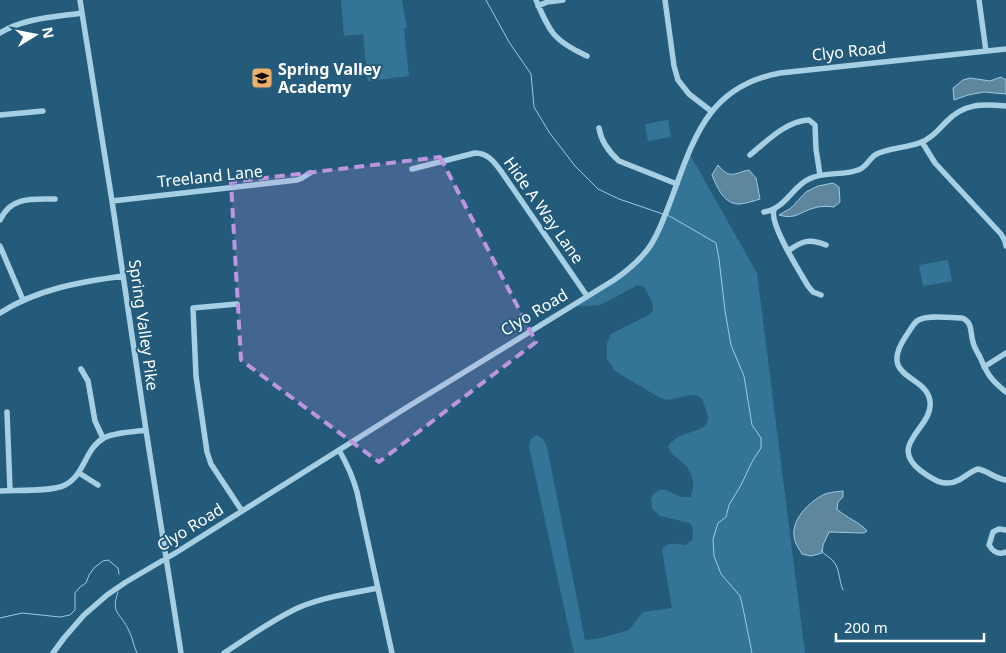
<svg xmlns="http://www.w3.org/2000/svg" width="1006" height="653" viewBox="0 0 1006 653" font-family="'Noto Sans',sans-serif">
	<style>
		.green { fill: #347496 }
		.water { fill: #5e869d; stroke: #9bcce5 }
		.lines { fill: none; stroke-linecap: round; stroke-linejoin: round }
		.stream { stroke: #9bcce5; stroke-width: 1 }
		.minor { stroke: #a7cfe4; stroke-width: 5.5 }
		.marked { fill: #bd96df; fill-opacity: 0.2; stroke: #bd96df; stroke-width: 4; stroke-dasharray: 10 6; stroke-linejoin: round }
		.labels { text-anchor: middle; stroke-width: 4; stroke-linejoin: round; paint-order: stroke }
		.street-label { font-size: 16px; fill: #fff; stroke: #245b7b }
		.poi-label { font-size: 16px; font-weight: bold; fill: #fff; stroke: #245b7b; text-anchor: start }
	</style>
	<rect width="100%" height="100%" fill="#245b7b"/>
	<path class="green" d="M 341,0 L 402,0 L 407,28 L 404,29 L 409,76 L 368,81 L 363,34 L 344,36 Z
		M 668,120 L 671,137 L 648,141 L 645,124 Z
		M 689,153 L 757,273 L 805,653 L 574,653 L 529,447 L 531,439 L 537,435 L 543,439 L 547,447 L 585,640 L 601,638 L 629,630 L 643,612 L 672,608 L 662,550 C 668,541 676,544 685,545 L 692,540 L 693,532 L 691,524 L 686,522 L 660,516 L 652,508 L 651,499 L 654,493 L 659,490 L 666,490 L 681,497 L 690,497 C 696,487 693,475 686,466 C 679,457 672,458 668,446 C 681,430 695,435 707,424 L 708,416 L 702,399 L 697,395 L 690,395 L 669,400 L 660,398 L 615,371 L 607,359 L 607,343 L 611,334 L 647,316 L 653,311 L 652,302 L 644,287 L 638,285 L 600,305 L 569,307 L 614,280 L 649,248 Z
		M 948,260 L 952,281 L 923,286 L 919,265 Z"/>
	<path class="water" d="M 1001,77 L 1006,80 L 1006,94 L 984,92 L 968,95 L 954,100 L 953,88 L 963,80 L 970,78 L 990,81 Z
		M 718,165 C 730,180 734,173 749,170 L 756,178 L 760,199 C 754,201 747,203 740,204 C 724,205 717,187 712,175 Z
		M 833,183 L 839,187 L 840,202 L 834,207 C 828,206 820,206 814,208 C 799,212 796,220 779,215 L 791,208 L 806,192 L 818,186 Z
		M 843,491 L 843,497 L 838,502 L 837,509 C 846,518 860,522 867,531 L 864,533 L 829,532 L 823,545 L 822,553 L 811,556 L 802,554 C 799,549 794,542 794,536 C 792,520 807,504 821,496 C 827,492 836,492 843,491 Z"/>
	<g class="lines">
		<path class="stream" d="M 486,0 L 509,42 L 531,74 L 534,107 L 549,132 L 575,166 L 598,189 L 619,199 L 663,214
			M 667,215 L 673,218 L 716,243 L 719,259 L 725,311 L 731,345 L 744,376 L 752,425 L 761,438 L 761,448 L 753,460 L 741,485 L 729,505 L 726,517 L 718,523 L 713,539 L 714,556 L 721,574 L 740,596 L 743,608 L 752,653
			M 821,551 C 825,555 831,558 834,562 C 840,570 839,582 843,590
			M 118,592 C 110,615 121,612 129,631 C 133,638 133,645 137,653
			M 0,618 L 22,613 L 60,617 L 70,615 L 75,610 L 75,593 L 80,587 L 86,583 L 89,575 L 94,568 L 103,561 L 108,560 L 118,568 L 119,574"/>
		<path class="minor" d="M 80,0 L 112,201 L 146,430 L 181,653
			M 536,0 C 550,33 554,41 587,56
			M 665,0 L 674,66 L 678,80 L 689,94 L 711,111
			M 979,0 L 986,51
			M 538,6 L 547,2 L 563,0
			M 0,33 C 24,18 55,17 82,13
			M 0,115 L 43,111
			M 599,128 C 601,142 609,152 619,161 L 677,184
			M 922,142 L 935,163 L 1001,234 L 1005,241 L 1006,246
			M 750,155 C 767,141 786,121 809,120 L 815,125 L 816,149 L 820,175
			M 412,169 L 475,153 C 489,153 495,163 503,174 L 587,296
			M 112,201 L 297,180 L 302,178 L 310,173
			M 774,210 C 769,224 800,272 808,286 L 813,292 L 821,295
			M 764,212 C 785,209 792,187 809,179 C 825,171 842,176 858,170 C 866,168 869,159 875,155 C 885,148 907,148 919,143 C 931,139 938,130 946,122 C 964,103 982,104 1006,106
			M 0,220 C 11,196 33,199 55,199
			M 0,246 L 23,300
			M 788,251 C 802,241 809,238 826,245
			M 237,304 L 193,308 L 196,376 L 207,452 L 211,464 L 242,511
			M 0,313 C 37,289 80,282 123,276
			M 984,367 L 1006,353
			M 81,369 L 88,381 L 95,421 L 103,438
			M 1006,392 C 991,380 987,374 980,357 C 977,352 974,347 973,342 C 970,333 973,322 962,318 C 951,318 926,314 917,321 C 913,324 909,332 906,336 C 877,379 926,374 930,401 C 934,428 886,444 921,471 C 932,479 944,488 959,480 C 965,477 971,471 978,469 C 989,471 995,479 1006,480
			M 7,412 L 10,490
			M 339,450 C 347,464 353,477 357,492 L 392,653
			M 79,473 L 98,485
			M 0,491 C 16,490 52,492 65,485 C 85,475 85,448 104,438 C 114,432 134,432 146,430
			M 1006,530 L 999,529 L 993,532 L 989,545 C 993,552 998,555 1006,552
			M 53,653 L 64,638 L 84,615 L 107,595 L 126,582 L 177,552 L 409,406 L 614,280 C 627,271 638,262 648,249 C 658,236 663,220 669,205 C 693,142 705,87 780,73 L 1006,49
			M 224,653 C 249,637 273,619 300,607 C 324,597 352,593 378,588"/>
	</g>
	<path class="marked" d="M 440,157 L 536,342 L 379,462 L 241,360 L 231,182 Z"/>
	<defs>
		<g id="school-square" transform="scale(1.125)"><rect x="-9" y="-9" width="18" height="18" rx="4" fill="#efaf6b" stroke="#245b7b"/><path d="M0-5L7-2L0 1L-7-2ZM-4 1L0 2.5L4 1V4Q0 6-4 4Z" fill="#111"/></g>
	</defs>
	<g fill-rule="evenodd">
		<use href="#school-square" x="262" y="78"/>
	</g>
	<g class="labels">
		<g class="street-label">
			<text transform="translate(849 51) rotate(-6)" y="6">Clyo Road</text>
			<text transform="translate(210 176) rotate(-6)" y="6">Treeland Lane</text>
			<text transform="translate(544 210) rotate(55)" y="6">Hide A Way Lane</text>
			<text transform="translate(534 312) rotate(-31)" y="6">Clyo Road</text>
			<text transform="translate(144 325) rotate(82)" y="6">Spring Valley Pike</text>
			<text transform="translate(190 527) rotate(-32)" y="6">Clyo Road</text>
		</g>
		<g class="poi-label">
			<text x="278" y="75">Spring Valley<tspan x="278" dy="18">Academy</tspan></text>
		</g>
	</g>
	<g transform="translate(35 35) rotate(80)" stroke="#245b7b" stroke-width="4" paint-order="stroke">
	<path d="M0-4L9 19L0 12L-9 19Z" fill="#ffffff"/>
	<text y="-8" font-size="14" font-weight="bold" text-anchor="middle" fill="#ffffff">N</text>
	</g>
	<path d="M836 633v8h148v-8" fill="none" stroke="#ffffff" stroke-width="2.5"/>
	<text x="844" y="633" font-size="15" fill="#ffffff" stroke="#245b7b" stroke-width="4" paint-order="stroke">200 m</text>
</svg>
